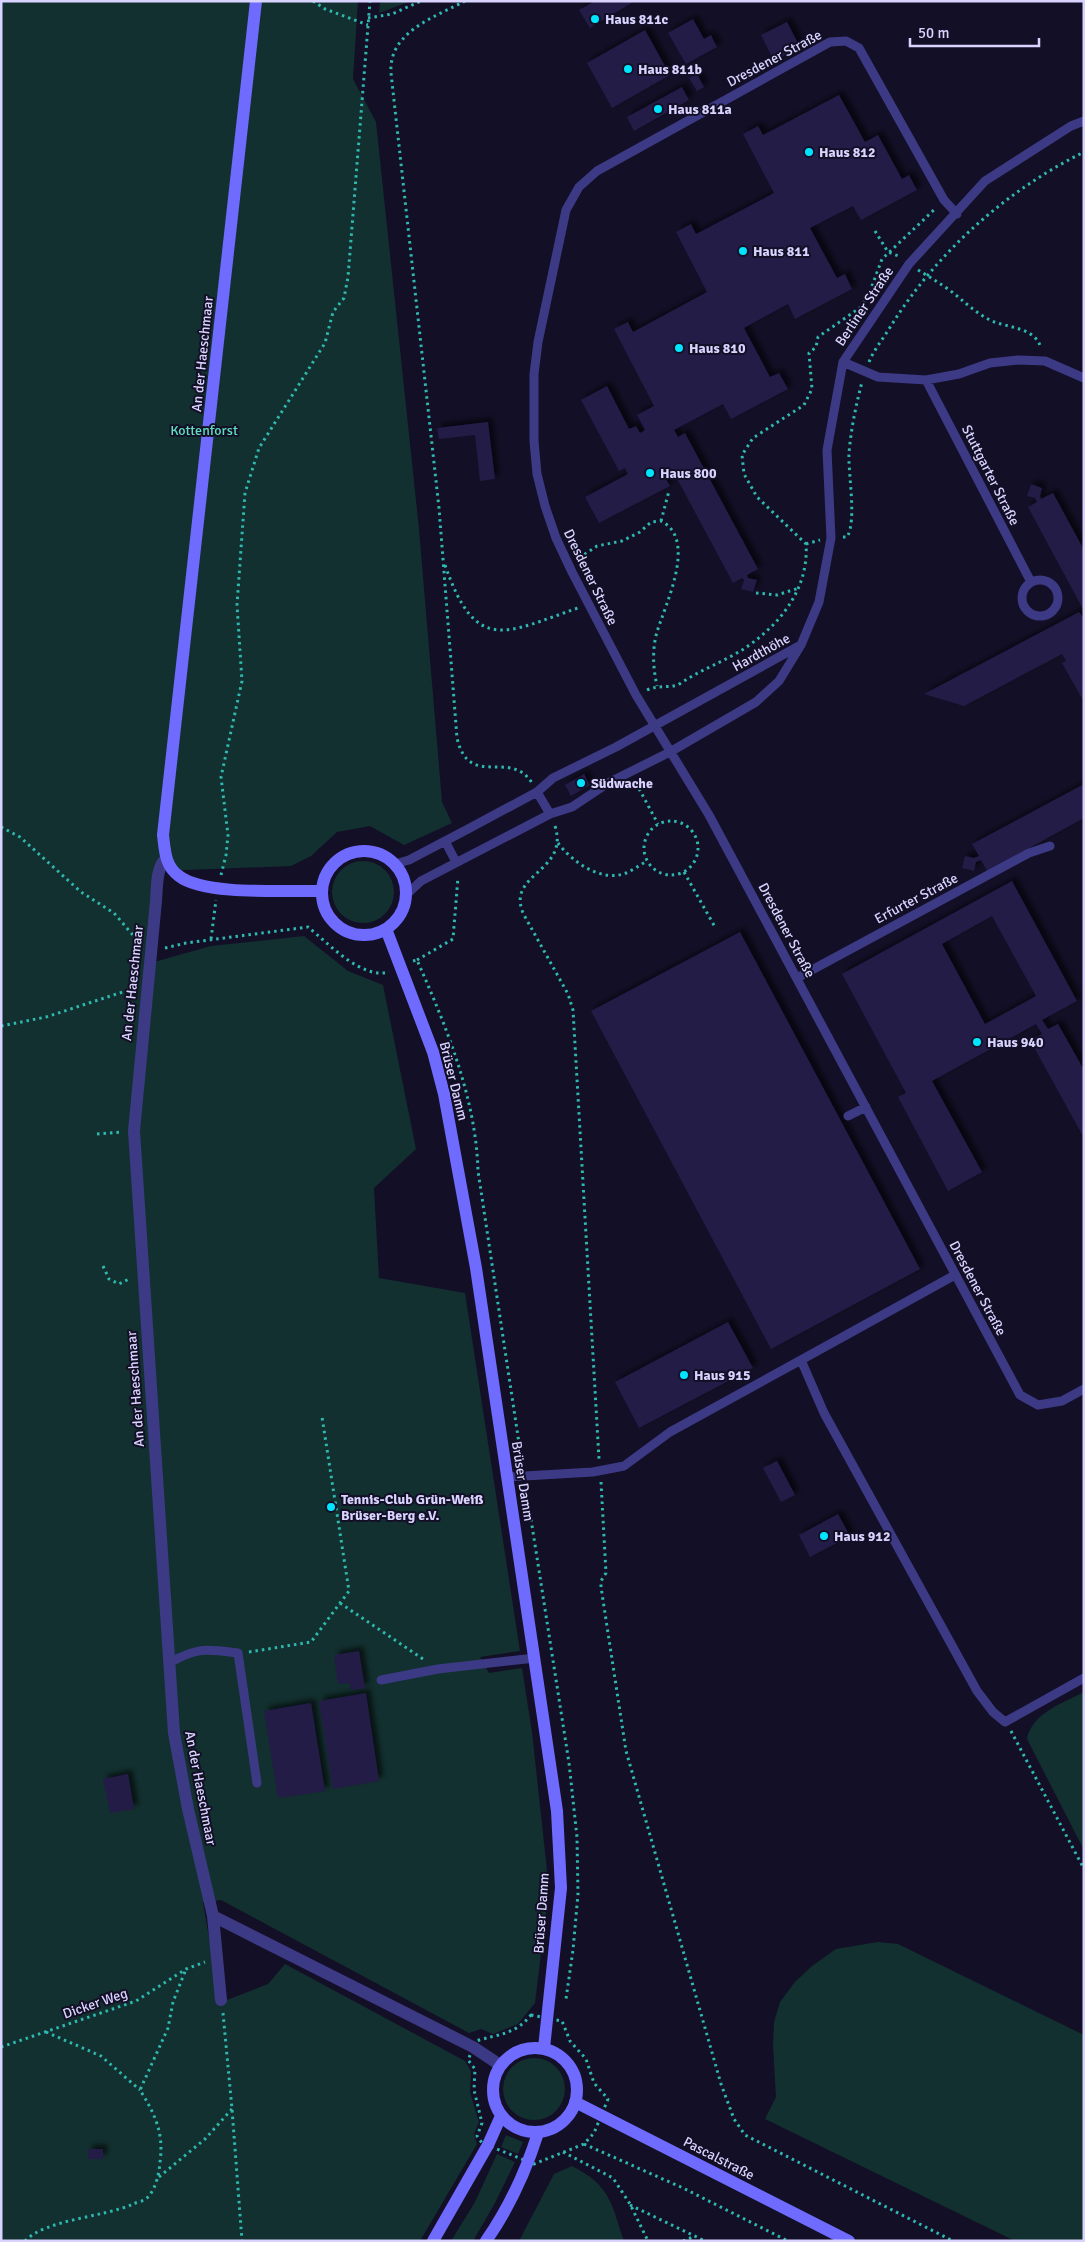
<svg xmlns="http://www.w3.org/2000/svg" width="1085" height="2242" viewBox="0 0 1085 2242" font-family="Signika,sans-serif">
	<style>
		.green { fill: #12302f }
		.building { fill: #241b47; fill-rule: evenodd; filter: url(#shadow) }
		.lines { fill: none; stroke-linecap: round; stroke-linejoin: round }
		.path { stroke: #2fb8b0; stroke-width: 3; stroke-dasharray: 2.5 4; stroke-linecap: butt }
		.lane { stroke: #3d3a85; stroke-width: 9 }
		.street { stroke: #3d3a85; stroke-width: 12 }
		.secondary { stroke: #6f6bff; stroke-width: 12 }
		.poi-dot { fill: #00e5ff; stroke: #130f26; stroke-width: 2 }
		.labels { text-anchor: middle; stroke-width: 4; stroke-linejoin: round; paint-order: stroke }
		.poi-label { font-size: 14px; font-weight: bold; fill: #d9d4ff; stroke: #130f26; text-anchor: start }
		.street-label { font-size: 14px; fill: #d9d4ff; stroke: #130f26 }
		.park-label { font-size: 14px; fill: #5fe0c0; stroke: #130f26 }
	</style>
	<defs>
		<filter id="shadow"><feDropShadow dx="4.5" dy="-4.5" stdDeviation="2.5" flood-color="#0009"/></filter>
	</defs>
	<rect width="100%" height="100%" fill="#130f26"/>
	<path class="green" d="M 1,1 L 358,1 L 353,79 L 376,122 L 419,529 L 442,802 L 452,823 L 404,845 L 370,826 L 337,832 L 311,856 L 291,866 L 159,871 L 147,964 L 211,946 L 304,936 L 348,971 L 383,985 L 416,1149 L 374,1188 L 379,1278 L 465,1293 L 520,1651 L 480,1657 L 489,1673 L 522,1668 L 532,1732 L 549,1889 L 535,2003 L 518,2024 L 493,2034 L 481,2029 L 469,2033 L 221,1900 L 203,1903 L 213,1960 L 227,2000 L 268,1984 L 285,1964 L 465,2061 L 471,2071 L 470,2092 L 479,2122 L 474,2134 L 477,2144 L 420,2241 L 1,2241 Z
		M 380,1 L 411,1 L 379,13 Z
		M332 892a31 31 0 1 1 62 0a31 31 0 1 1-62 0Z
		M 1084,1692 L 1084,1850 L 1027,1739 C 1032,1713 1063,1703 1084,1692 Z
		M 878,1942 L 898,1944 L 1084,2035 L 1084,2241 L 1015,2241 L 765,2119 L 776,2097 L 773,2046 L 774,2022 L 780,2002 L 795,1982 L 812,1966 L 836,1949 Z
		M503 2089a31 31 0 1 1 62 0a31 31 0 1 1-62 0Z
		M 506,2135 L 523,2142 L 518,2154 L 501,2147 Z
		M 497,2154 L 515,2162 L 495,2203 L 473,2241 L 451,2241 L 475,2202 Z
		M 572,2166 C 611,2186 611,2203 624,2241 L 519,2241 L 554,2174 Z"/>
	<path class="building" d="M 595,1 L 635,1 L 590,28 L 579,10 Z
		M 693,19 L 704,39 L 711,35 L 717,47 L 686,64 L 668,33 Z
		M 787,22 L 800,47 L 774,61 L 761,35 Z
		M 645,30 L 670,75 L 612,108 L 587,63 Z
		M 697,74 L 704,87 L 697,91 L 689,78 Z
		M 682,87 L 689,100 L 634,131 L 627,117 Z
		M 839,95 L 865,142 L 878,135 L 902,179 L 909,175 L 917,190 L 861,220 L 853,206 L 810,228 L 837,278 L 845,274 L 852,289 L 795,319 L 788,304 L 744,328 L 770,377 L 779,373 L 788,389 L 731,419 L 723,404 L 674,430 L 678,437 L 685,433 L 758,569 L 747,575 L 748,578 L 757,580 L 753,592 L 741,589 L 744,580 L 742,578 L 733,583 L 674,473 L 665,477 L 670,486 L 599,523 L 585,497 L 628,474 L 625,468 L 619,471 L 581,400 L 607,386 L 629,429 L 636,426 L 640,433 L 645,430 L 637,415 L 654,406 L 614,329 L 628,322 L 633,332 L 707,292 L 676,232 L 691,224 L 696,234 L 774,193 L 743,134 L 758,126 L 763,135 Z
		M 488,422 L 495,479 L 480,481 L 475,435 L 439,439 L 437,428 Z
		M 1031,484 L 1042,488 L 1040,496 L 1041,499 L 1053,493 L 1084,550 L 1084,611 L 1028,507 L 1037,502 L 1035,498 L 1027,496 Z
		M 1079,612 L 1084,618 L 1084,702 L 1062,663 L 1066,661 L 1062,654 L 964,706 L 924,694 Z
		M 584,774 L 590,785 L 571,796 L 565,785 Z
		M 1084,784 L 1084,818 L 987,871 L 981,860 L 976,862 L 974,871 L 962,868 L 965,856 L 974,858 L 979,856 L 972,844 Z
		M 1012,881 L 1077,1001 L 1042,1020 L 1048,1029 L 1058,1024 L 1084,1070 L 1084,1138 L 1030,1040 L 1042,1034 L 1036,1024 L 932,1081 L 982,1172 L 948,1191 L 898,1097 L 906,1093 L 842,974 ZM 992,916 L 1036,996 L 985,1024 L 942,944 Z
		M 740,932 L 920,1269 L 771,1349 L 591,1011 Z
		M 728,1322 L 753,1368 L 639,1428 L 615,1382 Z
		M 777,1461 L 795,1495 L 781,1502 L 763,1468 Z
		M 838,1514 L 850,1536 L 810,1557 L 799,1535 Z
		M 359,1651 L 365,1688 L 351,1690 L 349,1683 L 338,1684 L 334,1655 Z
		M 366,1693 L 379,1781 L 333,1789 L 319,1701 Z
		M 311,1703 L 325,1791 L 278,1798 L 264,1711 Z
		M 128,1774 L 134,1809 L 110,1813 L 103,1779 Z
		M 88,2149 L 103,2149 L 103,2159 L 88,2159 Z"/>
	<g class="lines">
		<path class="path" d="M 313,1 L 325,9 L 368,25
			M 465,1 C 435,17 388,32 391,73 L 439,508 L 457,738 C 469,790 510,748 532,783
			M 368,18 L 392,14 L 421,1
			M 875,231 L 888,252 L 901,257
			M 918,270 C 928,276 938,282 948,289 C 963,300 975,313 992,321 C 1008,328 1035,327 1041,348
			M 869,362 C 874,350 882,340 889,329 C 935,254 1005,191 1084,152
			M 661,521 L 669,491
			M 843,537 L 847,537 C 857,521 848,474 849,453 C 851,429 856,405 862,382
			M 806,544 L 820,540
			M 579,558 L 597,546 L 622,541 L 640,532 L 651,522 L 661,521 C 698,539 665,605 657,632 C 652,649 653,668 657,686
			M 445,565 C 476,655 505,633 578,608
			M 756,593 L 777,595 L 799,588
			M 647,690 C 658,685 667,688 678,685 C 699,670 724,662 745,648 C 781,624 809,588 806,544 L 757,497 L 744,474 L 742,455 L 753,438 L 804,405 L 812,389 L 809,353 L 816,347 L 818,337 L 861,307 L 869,294 L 882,259 L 936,208
			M 636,783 L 658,824
			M644 848a27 27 0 1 1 54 0a27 27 0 1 1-54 0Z
			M 555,826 C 570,873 504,873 524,915 L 568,994 L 573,1010 L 599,1459
			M 1,827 L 20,837 L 81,892 L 114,913 L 138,941
			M 558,843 C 572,862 602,883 626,873 C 633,870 640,865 647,861
			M 684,872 L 715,927
			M 221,875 L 226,855 L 228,835 L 221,777 L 242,681 L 237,605 L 245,493 L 259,448 L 325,343 L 333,312 L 344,298 L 348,277 L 370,1
			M 211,939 L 216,900
			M 165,948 L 186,943 L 308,927 C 328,943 362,980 389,972
			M 417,960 L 453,939 L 458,877
			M 413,961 L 417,960 C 446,1026 476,1098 478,1171 L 522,1463
			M 1,1026 L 46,1017 L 135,988
			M 97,1134 L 121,1132
			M 103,1266 L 109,1279 L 119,1284 L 131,1278
			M 601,1482 L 606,1573 L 601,1581 L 601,1587 L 626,1751 L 721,2084 L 734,2119 L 745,2135 L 953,2241
			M 526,1487 L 569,1763 L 577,1837 L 578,1894 L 573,1950 L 566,1999
			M 340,1603 L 423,1659
			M 249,1652 L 311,1642 L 349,1591 L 322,1417
			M 1011,1731 L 1084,1869
			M 223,2013 L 232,2109 L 242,2241
			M 531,2015 L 562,2021 L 570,2041 L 586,2059 L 594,2083 L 608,2099 L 594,2133 L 584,2144 L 534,2164 L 482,2143 L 477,2136 L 482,2123 L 474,2090 L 475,2069 L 468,2060 L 476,2041 C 498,2034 515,2035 531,2015 Z
			M 46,2032 L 101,2056 L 140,2090
			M 1,2047 L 136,2001 L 186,1969 L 205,1962
			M 584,2144 L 683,2188 L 788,2241
			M 563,2152 L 613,2178 L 630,2204 L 648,2241
			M 159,2177 L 205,2139 L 232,2109
			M 630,2205 L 705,2241
			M 25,2241 C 46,2219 105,2217 133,2204 C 137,2202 144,2201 147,2198 C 156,2189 159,2174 160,2162 C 164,2133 155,2114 140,2090 L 168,2028 L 173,2002 L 186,1969
			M 683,2241 L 695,2236"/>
		<path class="lane" d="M 957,214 L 944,200 L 859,48 L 846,41 L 830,42 L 597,171 L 579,187 L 566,210 L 538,342 L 534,374 L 534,441 L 537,474 L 545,506 L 556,538 L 572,572 L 636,695 L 709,815 L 1020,1395 L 1038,1405 L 1062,1401 L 1084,1389
			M 843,362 L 878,377 L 926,380 L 959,374 L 990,363 L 1018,360 L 1045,361 L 1084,378
			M 926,380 L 1031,582
			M1022 598a18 18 0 1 1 36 0a18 18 0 1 1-36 0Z
			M 537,792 L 550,814
			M 445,841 L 456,862
			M 395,864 L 409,860 L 468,829 L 537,792 L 553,778 L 616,747 L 799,646
			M 406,895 L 421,881 L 550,814 L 572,807 L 608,783 L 670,752 L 756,702 L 779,681 L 801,645 L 819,602 L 831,538 L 827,450 L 843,362 L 909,264 L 985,181 L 1071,126 L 1084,121
			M 797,978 L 1029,853 L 1050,846
			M 848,1116 L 866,1107
			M 955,1275 L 801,1360 L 824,1413 L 977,1691 L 993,1712 L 1005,1722 L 1084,1678
			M 507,1477 L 593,1472 L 624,1466 L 670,1432 L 801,1360
			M 169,1663 C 198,1647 206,1649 238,1653 L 257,1783
			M 381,1680 L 438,1669 L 535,1658"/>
		<path class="street" d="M 166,859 C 156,866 157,889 156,901 L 134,1131 L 174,1733 L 188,1809 L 213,1916 L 221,2000
			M 213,1916 L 473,2047 L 500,2065"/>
		<path class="secondary" d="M 256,1 L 163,835 C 165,851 165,866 179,876 C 204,896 288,890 322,891
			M322 893a42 42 0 1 1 84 0a42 42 0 1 1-84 0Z
			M 386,929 L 433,1052 L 444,1094 L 476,1268 L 557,1811 L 561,1888 L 544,2048
			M493 2090a42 42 0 1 1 84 0a42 42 0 1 1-84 0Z
			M 575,2102 L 849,2241
			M 433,2241 L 488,2145 L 501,2116
			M 486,2241 C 509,2208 526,2171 538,2133"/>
	</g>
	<g class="poi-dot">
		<circle cx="595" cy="19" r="5"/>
		<circle cx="628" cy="69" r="5"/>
		<circle cx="658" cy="109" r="5"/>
		<circle cx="809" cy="152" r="5"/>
		<circle cx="743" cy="251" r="5"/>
		<circle cx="679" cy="348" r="5"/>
		<circle cx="650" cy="473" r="5"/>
		<circle cx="581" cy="783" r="5"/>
		<circle cx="977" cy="1042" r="5"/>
		<circle cx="684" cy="1375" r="5"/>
		<circle cx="331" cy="1507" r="5"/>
		<circle cx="824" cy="1536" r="5"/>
	</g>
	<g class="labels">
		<g class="poi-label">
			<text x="605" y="24">Haus 811c</text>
			<text x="638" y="74">Haus 811b</text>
			<text x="668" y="114">Haus 811a</text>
			<text x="819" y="157">Haus 812</text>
			<text x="753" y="256">Haus 811</text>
			<text x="689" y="353">Haus 810</text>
			<text x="660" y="478">Haus 800</text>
			<text x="591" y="788">Südwache</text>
			<text x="987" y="1047">Haus 940</text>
			<text x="694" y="1380">Haus 915</text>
			<text x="341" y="1504">Tennis-Club Grün-Weiß<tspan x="341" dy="16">Brüser-Berg e.V.</tspan></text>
			<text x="834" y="1541">Haus 912</text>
		</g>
		<g class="street-label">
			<text transform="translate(774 58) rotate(-28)" y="5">Dresdener Straße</text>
			<text transform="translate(864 306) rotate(-56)" y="5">Berliner Straße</text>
			<text transform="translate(202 354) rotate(-84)" y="5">An der Haeschmaar</text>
			<text transform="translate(991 475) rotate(63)" y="5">Stuttgarter Straße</text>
			<text transform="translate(591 577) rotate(64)" y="5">Dresdener Straße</text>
			<text transform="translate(761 652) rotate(-29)" y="5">Hardthöhe</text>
			<text transform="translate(916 898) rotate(-28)" y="5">Erfurter Straße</text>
			<text transform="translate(787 930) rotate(62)" y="5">Dresdener Straße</text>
			<text transform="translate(132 983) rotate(-84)" y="5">An der Haeschmaar</text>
			<text transform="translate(454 1081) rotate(76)" y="5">Brüser Damm</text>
			<text transform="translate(978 1288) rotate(62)" y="5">Dresdener Straße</text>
			<text transform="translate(135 1389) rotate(-94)" y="5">An der Haeschmaar</text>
			<text transform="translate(523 1481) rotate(81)" y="5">Brüser Damm</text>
			<text transform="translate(201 1788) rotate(79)" y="5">An der Haeschmaar</text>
			<text transform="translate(541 1913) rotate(-86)" y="5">Brüser Damm</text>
			<text transform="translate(95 2003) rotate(-19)" y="5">Dicker Weg</text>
			<text transform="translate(719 2158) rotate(27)" y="5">Pascalstraße</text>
		</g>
		<g class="park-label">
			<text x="204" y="435">Kottenforst</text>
		</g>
	</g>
	<rect width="1085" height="2242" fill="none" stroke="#d9d4ff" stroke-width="5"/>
	<path d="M910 38v8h129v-8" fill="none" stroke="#d9d4ff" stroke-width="2.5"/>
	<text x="918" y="38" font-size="15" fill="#d9d4ff" stroke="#130f26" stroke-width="4" paint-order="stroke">50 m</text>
</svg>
